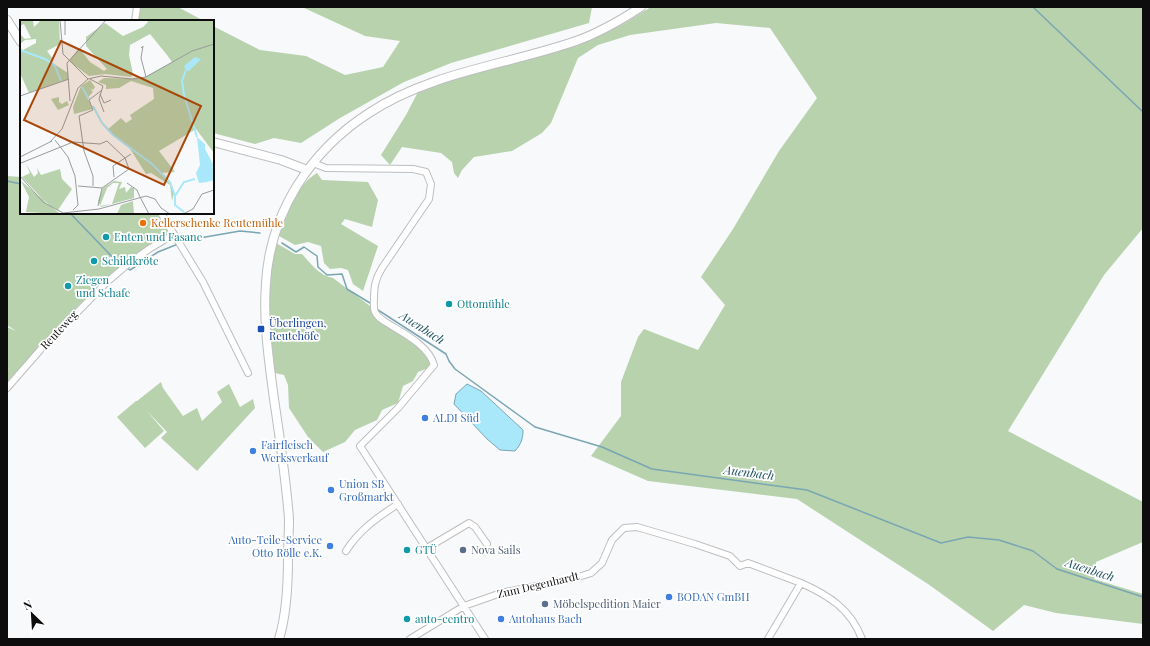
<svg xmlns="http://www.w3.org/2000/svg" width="1150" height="646" viewBox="0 0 1150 646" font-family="'Playfair Display',serif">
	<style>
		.green { fill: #b7d2ad }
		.water { fill: #a9e8fa; stroke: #7aa6b3 }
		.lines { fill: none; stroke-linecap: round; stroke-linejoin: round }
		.stream { stroke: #7aa6b3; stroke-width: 1.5 }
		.street-casing { stroke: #bdbec0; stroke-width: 8 }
		.secondary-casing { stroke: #bdbec0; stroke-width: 10 }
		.street { stroke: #fff; stroke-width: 6 }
		.secondary { stroke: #fff; stroke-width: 8 }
		.food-dot { fill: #e8710a; stroke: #fff; stroke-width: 1.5 }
		.culture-dot { fill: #0f9aa8; stroke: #fff; stroke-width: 1.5 }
		.transit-dot { fill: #1a4fb4; stroke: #fff; stroke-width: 1.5 }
		.shop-dot { fill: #3f7fe0; stroke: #fff; stroke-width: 1.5 }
		.service-dot { fill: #5c6f8a; stroke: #fff; stroke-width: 1.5 }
		.labels { text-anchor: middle; stroke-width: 3.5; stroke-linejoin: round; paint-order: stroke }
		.food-label { font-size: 11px; fill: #c56008; stroke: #fff; text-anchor: start }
		.culture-label { font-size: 11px; fill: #0d838f; stroke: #fff; text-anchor: start }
		.transit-label { font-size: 11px; fill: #164399; stroke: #fff; text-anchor: start }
		.street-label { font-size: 11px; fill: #0d0d0e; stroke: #fff }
		.shop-label { font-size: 11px; fill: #366cbe; stroke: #fff; text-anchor: start }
		.service-label { font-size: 11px; fill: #4e5e75; stroke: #fff; text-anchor: start }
		.water-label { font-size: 12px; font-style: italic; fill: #1e525f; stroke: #fff }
		.inset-river { fill: none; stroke: #a9e8fa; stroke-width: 2 }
		.inset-road { fill: none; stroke: #999b9c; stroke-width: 1 }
		.view { fill: #a94709; fill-opacity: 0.15; stroke: #a94709; stroke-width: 2 }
		.inset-edge { fill: none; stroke: #0d0d0e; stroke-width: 2 }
	</style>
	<rect width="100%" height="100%" fill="#f7f9fb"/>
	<path class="green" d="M 140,7 L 178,7 L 204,21 L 138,21 Z
		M 302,7 L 592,7 L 589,23 L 451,63 L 404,82 L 340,118 L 301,143 L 274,138 L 255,144 L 213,133 L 213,26 L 260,50 L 306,56 L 345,75 L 383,67 L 400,41 L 365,36 Z
		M 651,7 L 1143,7 L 1143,228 L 1104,275 L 1008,431 L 1143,502 L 1143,542 L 1096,562 L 1094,579 L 1143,594 L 1143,624 L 1056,613 L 1024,605 L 993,631 L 928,584 L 797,499 L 648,481 L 591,456 L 621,416 L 621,382 L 638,337 L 644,329 L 698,350 L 725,305 L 701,277 L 733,229 L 779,151 L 817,98 L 770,28 L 716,23 L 630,35 L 598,45 L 578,58 L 551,123 L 542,133 L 512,151 L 474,157 L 462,170 L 458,178 L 454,173 L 452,162 L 441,153 L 402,147 L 390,165 L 381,155 L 406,115 L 419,90 L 596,37 L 623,24 Z
		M 317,173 L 322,180 L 368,182 L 378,200 L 372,227 L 345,219 L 341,224 L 378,246 L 363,291 L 353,284 L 348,270 L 341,268 L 330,269 L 324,263 L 321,246 L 308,242 L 295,245 L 279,236 C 287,214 296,185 317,173 Z
		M 7,176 L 21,177 L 21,213 L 158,213 L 167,227 L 169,233 L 105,280 L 77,307 L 42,345 L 37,347 L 37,350 L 7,384 L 7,327 L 16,331 L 7,325 Z
		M 276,243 L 295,254 L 302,254 C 310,263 320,276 333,278 L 370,306 L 374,316 L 403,334 L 422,349 L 431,364 L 428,368 L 418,372 L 413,381 L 403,386 L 398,403 L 382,410 L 377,420 L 355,430 L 345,442 L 323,452 L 308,437 L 289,408 L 288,385 L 284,375 L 275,373 C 270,330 265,285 276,243 Z
		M 161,382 L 163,388 L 183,416 L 197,408 L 202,421 L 222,402 L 217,392 L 229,384 L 240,407 L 253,399 L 255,408 L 197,471 L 161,438 L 167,432 L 146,410 L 164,431 L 145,448 L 117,417 L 136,401 L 137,401 Z"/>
	<path class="water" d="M 467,384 L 481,391 L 523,430 C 523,439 521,444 515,451 L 500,450 L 487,439 L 454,404 L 456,394 Z"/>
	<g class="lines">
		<path class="stream" d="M 1033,7 L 1143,112
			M 7,181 L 21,184
			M 70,213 L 119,264 L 124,266
			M 182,242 L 188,240 L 240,231 L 260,233
			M 282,243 L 296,252 L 304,247 L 317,256 L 318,267 L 327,275 L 342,274 L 347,289 L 370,303
			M 127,268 L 130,270 L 158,252 L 178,244
			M 378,310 L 446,354 L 449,361 L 455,369 L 535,427 L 602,447 L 652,469 L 807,490 L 941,543 L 968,537 L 999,540 L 1033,551 L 1057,569 L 1143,597"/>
		<g class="street-casing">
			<path id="street" d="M 135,21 L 137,7
				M 313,163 L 326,168 L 413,169 L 426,172 L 431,184 L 429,199 L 382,268 C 376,278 374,285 374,297 C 374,302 373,308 375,312 C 378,319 386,322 392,326 C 407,335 429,347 434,365 L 398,408 L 360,446 L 485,639
				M 161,213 L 203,282 L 248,373
				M 7,388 L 41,349 L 107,282 L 128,264 L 149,249 L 174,234
				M 427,548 L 469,523 L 475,527 L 487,544
				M 346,551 C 359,530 378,517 398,504
				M 801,583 C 828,595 851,609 862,639
				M 410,639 L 464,606 L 501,593 L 575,578 L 591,573 L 602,563 L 612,540 L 624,528 L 637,527 L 695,544 L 730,556 L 740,566 L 748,563 L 801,583 L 768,639"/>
		</g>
		<g class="secondary-casing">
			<path id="secondary" d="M 7,20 L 21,42
				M 213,142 L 281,160 L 307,170
				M 279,639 C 287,613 288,585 288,558 C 288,545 289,532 289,519 C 286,479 280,439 274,399 C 269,361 263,322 266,283 C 270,213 310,151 369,113 C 431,72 507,65 576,41 C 599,33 621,20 641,7"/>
		</g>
		<use href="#street" class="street"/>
		<use href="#secondary" class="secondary"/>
	</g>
	<circle class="food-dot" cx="143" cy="223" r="4"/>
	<g class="culture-dot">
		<circle cx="106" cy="237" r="4"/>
		<circle cx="94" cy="261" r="4"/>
		<circle cx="68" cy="286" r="4"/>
		<circle cx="449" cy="304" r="4"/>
		<circle cx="407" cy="550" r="4"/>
		<circle cx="407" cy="619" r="4"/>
	</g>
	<rect class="transit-dot" x="257" y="325" width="8" height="8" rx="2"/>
	<g class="shop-dot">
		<circle cx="425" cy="418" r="4"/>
		<circle cx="253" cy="451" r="4"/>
		<circle cx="331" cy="490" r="4"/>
		<circle cx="330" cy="546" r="4"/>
		<circle cx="669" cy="597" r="4"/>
		<circle cx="501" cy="619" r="4"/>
	</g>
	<g class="service-dot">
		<circle cx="463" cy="550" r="4"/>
		<circle cx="545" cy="604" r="4"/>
	</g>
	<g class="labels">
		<g class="food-label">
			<text x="151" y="227">Kellerschenke Reutemühle</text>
		</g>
		<g class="culture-label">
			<text x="114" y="241">Enten und Fasane</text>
			<text x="102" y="265">Schildkröte</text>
			<text x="76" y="284">Ziegen<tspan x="76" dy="13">und Schafe</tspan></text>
			<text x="457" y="308">Ottomühle</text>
			<text x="415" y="554">GTÜ</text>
			<text x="415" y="623">auto-centro</text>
		</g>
		<g class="transit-label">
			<text x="269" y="327">Überlingen,<tspan x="269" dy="13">Reutehöfe</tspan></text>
		</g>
		<g class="street-label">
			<text transform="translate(59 330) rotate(-47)" y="4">Reuteweg</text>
			<text transform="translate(538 585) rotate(-13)" y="4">Zum Degenhardt</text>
		</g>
		<g class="shop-label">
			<text x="433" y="422">ALDI Süd</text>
			<text x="261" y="449">Fairfleisch<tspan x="261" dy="13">Werksverkauf</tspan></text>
			<text x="339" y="488">Union SB<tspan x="339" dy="13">Großmarkt</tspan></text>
			<text x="322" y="544" text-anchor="end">Auto-Teile-Service<tspan x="322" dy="13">Otto Rölle e.K.</tspan></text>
			<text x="677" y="601">BODAN GmBH</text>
			<text x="509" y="623">Autohaus Bach</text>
		</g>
		<g class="service-label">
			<text x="471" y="554">Nova Sails</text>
			<text x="553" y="608">Möbelspedition Maier</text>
		</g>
		<g class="water-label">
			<text transform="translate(422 328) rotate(33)" y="4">Auenbach</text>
			<text transform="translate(749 473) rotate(7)" y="4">Auenbach</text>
			<text transform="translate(1090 570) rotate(18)" y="4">Auenbach</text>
		</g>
	</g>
	<g transform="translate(20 20)">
		<rect width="194" height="194" fill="#f7f9fb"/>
		<path d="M 0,0 L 13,0 L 14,7 L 21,0 L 39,0 L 40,24 L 27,31 L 33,39 L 31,42 L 48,53 L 48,59 L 9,73 L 0,53 L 0,29 L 3,30 L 16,23 L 16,19 L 5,20 L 0,24 L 0,14 L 5,19 L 11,18 L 4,4 L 0,6 ZM 127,0 L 194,0 L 194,133 L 176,109 L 139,131 L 155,152 L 141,153 L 152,166 L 154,173 L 152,181 L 150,165 L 131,153 L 126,154 L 109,127 L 87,110 L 101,98 L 106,103 L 112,99 L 110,95 L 134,79 L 133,68 L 111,61 L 99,68 L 86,69 L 86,65 L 78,62 L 84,58 L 121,59 L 152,42 L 147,35 L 130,14 L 110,25 L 109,35 L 113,54 L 111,57 L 85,54 L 69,56 L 49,41 L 59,28 L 70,42 L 84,51 L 87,49 L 66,26 L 66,17 L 85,3 L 103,16 L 123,7 L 128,2 ZM 70,60 L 75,67 L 73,70 L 70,68 L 73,72 L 68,77 L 61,66 ZM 61,66 L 73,89 L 54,94 L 53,87 ZM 39,77 L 39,82 L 42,84 L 47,81 L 49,85 L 38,90 L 31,79 ZM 6,144 L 14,157 L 18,153 L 17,148 L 21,155 L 40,149 L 42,159 L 52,169 L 38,190 L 27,184 L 2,157 L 10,153 ZM 1,161 L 39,193 L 39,194 L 6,192 L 9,177 ZM 94,161 L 102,162 L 99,169 L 105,167 L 106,173 L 111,167 L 114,168 L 114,178 L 81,187 L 78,181 L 83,168 ZM 93,163 L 99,163 L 92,184 L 80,186 L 87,168 ZM 113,181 L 114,194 L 97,194 L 101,185 Z" fill="#b7d2ad" fill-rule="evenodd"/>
		<path d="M 175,37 L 181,39 L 169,51 L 166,50 L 164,46 ZM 177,117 L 185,124 L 185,129 L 194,146 L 194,160 L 187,162 L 179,163 L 176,153 L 180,145 Z" fill="#a9e8fa"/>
		<path class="inset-river" d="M 0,30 L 25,39 L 35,46 L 41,61M 166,50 L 162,61 L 164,75 L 177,117M 62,67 L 69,79M 73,86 L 82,103 L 93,115 L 132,144 L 150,162 L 155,176 L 155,185 L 164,192M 155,176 L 164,162 L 175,159"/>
		<path class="inset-road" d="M 40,0 L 43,34 L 68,59M 45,0 L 45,15M 121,28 L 123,26 L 121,38 L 126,57M 70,59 L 83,66 L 79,79 L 84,92M 80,74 L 84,83 L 91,80M 0,76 L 49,59M 50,81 L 47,43 L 86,0M 35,120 L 48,137 L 55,156 L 58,185 L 53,190M 30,122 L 42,109 L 58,68 L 68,59 L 81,56 L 112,59 L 126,57 L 172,31 L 194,24M 0,137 L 32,121M 1,143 L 53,122 L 80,124 L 87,121 L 105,138 L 93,146 L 94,157M 0,156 L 23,182 L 43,193 L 79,189 L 126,176 L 135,179 L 141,188 L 150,194M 107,163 L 117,170 L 120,177M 58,166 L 82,168 L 109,149 L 105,138 L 111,134M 73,166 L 73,156 L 64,131 L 59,96 L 73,90 L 69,80 L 82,70M 120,177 L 129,194M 78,186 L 82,168M 163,194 L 173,189 L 182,174 L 194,170"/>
		<path class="view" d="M 41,21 L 181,86 L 144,165 L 4,100 Z"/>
		<rect width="194" height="194" class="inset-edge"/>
	</g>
	<rect width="1150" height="646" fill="none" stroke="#0d0d0e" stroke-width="16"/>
	<g transform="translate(32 614) rotate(335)" stroke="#ffffff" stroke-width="3" paint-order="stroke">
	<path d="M0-3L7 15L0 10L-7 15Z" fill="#0d0d0e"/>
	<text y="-6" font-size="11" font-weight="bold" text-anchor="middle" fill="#0d0d0e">N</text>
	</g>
</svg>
